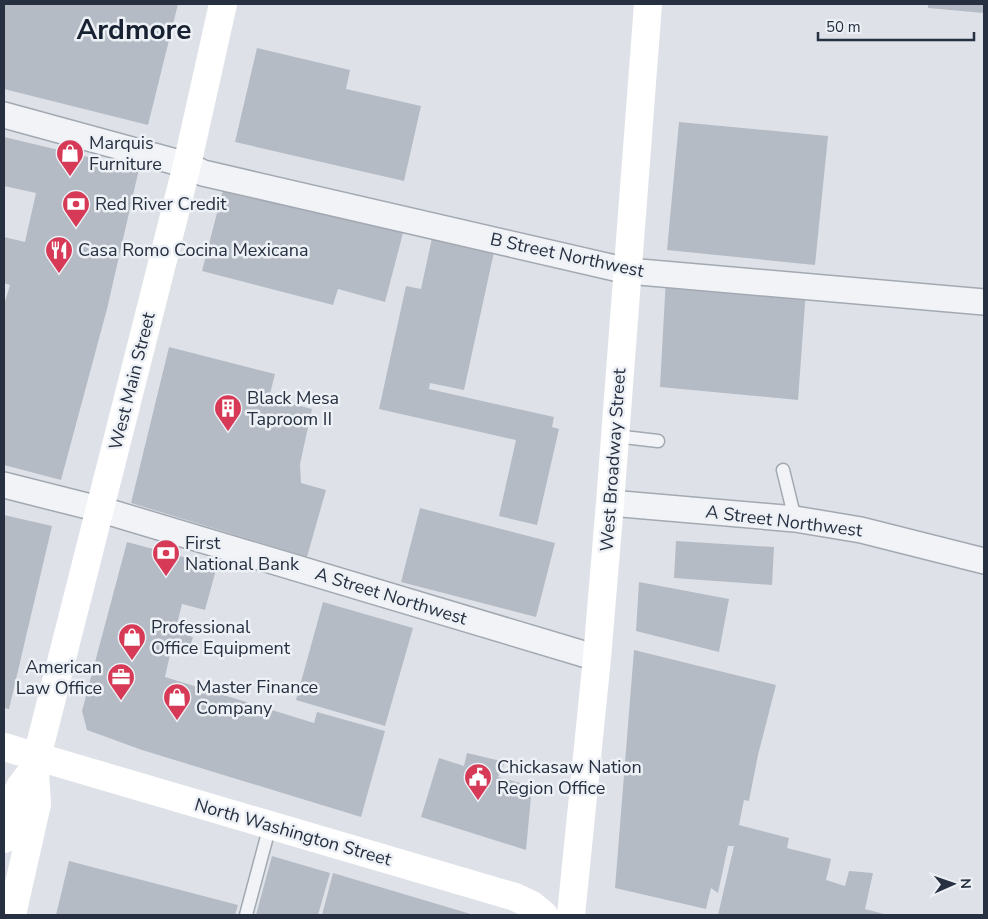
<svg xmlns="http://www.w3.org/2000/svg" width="988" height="919" viewBox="0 0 988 919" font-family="'Nunito Sans',sans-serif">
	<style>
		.building { fill: #b5bbc5 }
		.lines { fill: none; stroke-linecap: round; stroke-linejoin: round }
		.lane-casing { stroke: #a3a9b2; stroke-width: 15 }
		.street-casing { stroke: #a3a9b2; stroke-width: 28 }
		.lane { stroke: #f1f3f6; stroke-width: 12 }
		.street { stroke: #f1f3f6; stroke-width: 25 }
		.secondary { stroke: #fff; stroke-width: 28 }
		.labels { text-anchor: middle; stroke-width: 5; stroke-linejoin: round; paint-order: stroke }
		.poi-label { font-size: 18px; fill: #263040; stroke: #edf1f6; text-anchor: start }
		.street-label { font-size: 18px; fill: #263040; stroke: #edf1f6 }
		.town-label { font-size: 28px; font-weight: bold; fill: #182131; stroke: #edf1f6 }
	</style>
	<rect width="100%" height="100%" fill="#dee2e8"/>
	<path class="building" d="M 4,4 L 178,4 L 148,125 L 4,89 Z
		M 928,4 L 984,4 L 984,13 L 928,8 Z
		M 257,48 L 350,70 L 346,89 L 421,106 L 404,181 L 235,142 Z
		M 679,122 L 828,136 L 815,265 L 667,250 Z
		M 4,137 L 139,169 L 107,309 L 61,480 L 4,465 L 4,305 L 10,285 L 4,283 L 4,237 L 25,242 L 36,193 L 4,186 Z
		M 224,186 L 403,233 L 385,302 L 338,289 L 333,305 L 202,271 Z
		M 432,238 L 494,252 L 464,390 L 430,383 L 429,389 L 554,417 L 552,427 L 559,429 L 537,525 L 499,516 L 516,440 L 379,409 L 406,286 L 421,289 Z
		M 666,277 L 806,290 L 798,400 L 660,387 Z
		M 169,347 L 275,374 L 269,398 L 312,409 L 300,464 L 301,483 L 326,490 L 307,557 L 131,503 Z
		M 420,508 L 555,543 L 536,617 L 401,582 Z
		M 4,515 L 52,526 L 9,709 L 4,708 Z
		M 676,541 L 774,547 L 772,585 L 674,578 Z
		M 127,542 L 217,566 L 205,610 L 182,604 L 175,632 L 193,637 L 188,654 L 171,650 L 165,677 L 314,723 L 317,712 L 385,731 L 361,817 L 142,750 L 87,730 L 82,711 Z
		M 639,582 L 729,599 L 719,652 L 636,631 Z
		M 323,602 L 413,628 L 385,726 L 296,700 Z
		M 634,650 L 776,685 L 758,755 L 749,801 L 744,800 L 739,825 L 789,838 L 787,848 L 831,859 L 826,880 L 845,886 L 849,871 L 873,873 L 865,909 L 888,915 L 718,915 L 734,846 L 728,846 L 718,893 L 711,888 L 706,909 L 615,888 Z
		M 467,753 L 505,762 L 498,777 L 532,786 L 526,850 L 421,817 L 439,758 L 464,766 Z
		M 272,856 L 330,873 L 318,915 L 256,915 Z
		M 69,861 L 238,905 L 235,915 L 56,915 Z
		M 333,873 L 474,915 L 322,915 Z"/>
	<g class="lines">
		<g class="lane-casing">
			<path id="lane" d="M 615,436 L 658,441
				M 783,470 L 795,519
				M 246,915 L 270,825"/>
		</g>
		<g class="street-casing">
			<path id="street" d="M 4,115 L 187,165 L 203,173 L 628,271 L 984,302
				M 4,485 L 99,509 L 597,658
				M 610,503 L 795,519 L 861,530 L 984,561"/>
		</g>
		<use href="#lane" class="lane"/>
		<use href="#street" class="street"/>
		<path class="secondary" d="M 4,747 L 515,897 L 532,905 L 544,915
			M 4,839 L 14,799 L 20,787 L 32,771 L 37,759
			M 12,915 L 37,804 L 35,773 L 37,757 L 187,165 L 223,4
			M 571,915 L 597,658 L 610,503 L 648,4"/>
	</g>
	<defs>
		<g id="shop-pin" transform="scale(1.4375)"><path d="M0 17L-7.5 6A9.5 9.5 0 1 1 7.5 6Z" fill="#d63a57" stroke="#edf1f6"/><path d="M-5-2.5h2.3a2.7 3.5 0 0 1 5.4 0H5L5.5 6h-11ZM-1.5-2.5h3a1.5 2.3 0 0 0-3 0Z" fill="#fff"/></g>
		<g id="bank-pin" transform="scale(1.4375)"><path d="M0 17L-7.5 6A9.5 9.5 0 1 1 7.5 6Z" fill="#d63a57" stroke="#edf1f6"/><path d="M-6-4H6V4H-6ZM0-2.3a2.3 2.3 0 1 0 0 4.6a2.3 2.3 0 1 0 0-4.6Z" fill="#fff"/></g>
		<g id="restaurant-pin" transform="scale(1.4375)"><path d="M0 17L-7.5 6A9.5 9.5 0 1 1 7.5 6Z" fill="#d63a57" stroke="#edf1f6"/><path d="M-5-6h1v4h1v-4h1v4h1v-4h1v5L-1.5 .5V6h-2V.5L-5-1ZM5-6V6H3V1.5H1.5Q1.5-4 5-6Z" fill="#fff"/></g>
		<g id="building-pin" transform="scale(1.4375)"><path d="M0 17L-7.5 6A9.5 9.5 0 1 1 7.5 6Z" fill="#d63a57" stroke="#edf1f6"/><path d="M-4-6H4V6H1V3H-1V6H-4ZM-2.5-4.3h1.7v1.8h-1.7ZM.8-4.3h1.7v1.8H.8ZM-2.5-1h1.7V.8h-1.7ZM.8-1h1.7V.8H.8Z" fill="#fff"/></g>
		<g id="office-pin" transform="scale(1.4375)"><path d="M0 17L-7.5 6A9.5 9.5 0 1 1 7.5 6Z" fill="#d63a57" stroke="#edf1f6"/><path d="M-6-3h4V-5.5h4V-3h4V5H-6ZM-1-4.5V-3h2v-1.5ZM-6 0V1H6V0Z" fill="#fff"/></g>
		<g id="civic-pin" transform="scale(1.4375)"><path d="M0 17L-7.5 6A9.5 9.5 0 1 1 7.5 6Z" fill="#d63a57" stroke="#edf1f6"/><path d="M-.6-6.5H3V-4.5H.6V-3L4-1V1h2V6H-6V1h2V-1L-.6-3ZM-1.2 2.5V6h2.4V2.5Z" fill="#fff"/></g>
	</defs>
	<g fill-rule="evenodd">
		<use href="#shop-pin" x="70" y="153"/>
		<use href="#bank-pin" x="76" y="204"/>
		<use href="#restaurant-pin" x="59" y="250"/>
		<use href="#building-pin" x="228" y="408"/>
		<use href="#bank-pin" x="166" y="553"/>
		<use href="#shop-pin" x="132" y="637"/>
		<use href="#office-pin" x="121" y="677"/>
		<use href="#shop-pin" x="177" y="697"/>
		<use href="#civic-pin" x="478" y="777"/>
	</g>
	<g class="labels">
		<g class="poi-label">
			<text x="89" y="149">Marquis<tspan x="89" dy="21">Furniture</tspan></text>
			<text x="95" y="210">Red River Credit</text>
			<text x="78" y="256">Casa Romo Cocina Mexicana</text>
			<text x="247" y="404">Black Mesa<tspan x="247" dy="21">Taproom II</tspan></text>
			<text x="185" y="549">First<tspan x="185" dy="21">National Bank</tspan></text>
			<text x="151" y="633">Professional<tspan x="151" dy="21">Office Equipment</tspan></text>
			<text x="102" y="673" text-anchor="end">American<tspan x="102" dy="21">Law Office</tspan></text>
			<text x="196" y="693">Master Finance<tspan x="196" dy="21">Company</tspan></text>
			<text x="497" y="773">Chickasaw Nation<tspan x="497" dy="21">Region Office</tspan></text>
		</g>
		<g class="street-label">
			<text transform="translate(567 255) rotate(12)" y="6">B Street Northwest</text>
			<text transform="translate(132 381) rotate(-76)" y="6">West Main Street</text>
			<text transform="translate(613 460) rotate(-86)" y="6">West Broadway Street</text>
			<text transform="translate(784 521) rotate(7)" y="6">A Street Northwest</text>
			<text transform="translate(391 596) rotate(17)" y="6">A Street Northwest</text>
			<text transform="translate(293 832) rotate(16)" y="6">North Washington Street</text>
		</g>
		<g class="town-label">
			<text x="134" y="39">Ardmore</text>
		</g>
	</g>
	<rect width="988" height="919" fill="none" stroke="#263040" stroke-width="10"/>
	<g transform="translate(953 884) rotate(88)" stroke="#edf1f6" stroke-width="4" paint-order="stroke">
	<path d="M0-4L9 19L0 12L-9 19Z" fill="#263040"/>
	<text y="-8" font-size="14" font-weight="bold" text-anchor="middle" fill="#263040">N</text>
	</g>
	<path d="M818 32v8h156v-8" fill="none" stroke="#263040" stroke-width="2.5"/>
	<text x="826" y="32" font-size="15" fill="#263040" stroke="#edf1f6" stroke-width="4" paint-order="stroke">50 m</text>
</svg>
